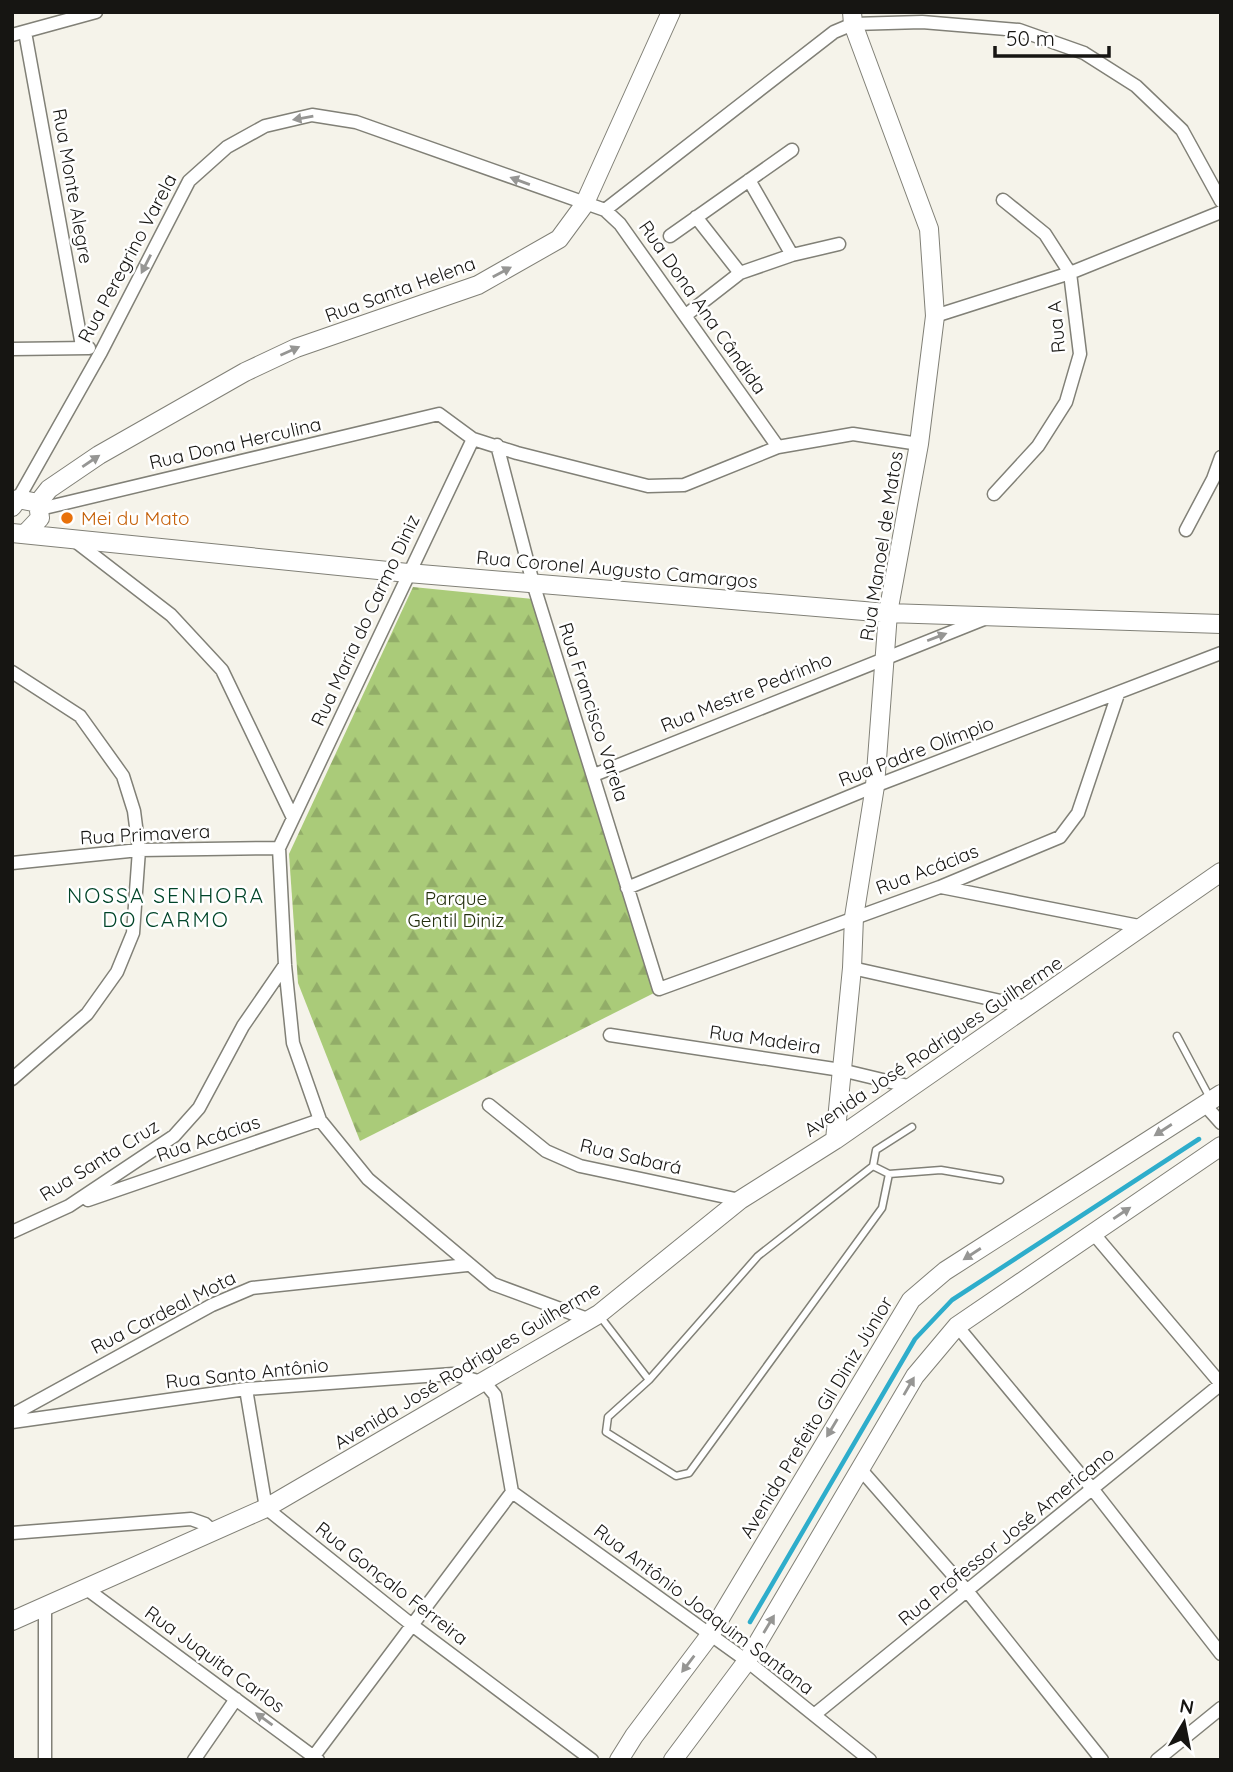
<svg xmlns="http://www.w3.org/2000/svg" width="1233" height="1772" viewBox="0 0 1233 1772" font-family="Quicksand,sans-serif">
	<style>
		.forest { fill: url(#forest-firs) }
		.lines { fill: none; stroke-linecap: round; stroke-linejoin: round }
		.stream { stroke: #2eadcb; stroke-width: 4.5 }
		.lane-casing { stroke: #818077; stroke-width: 9 }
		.street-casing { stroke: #818077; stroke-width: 15 }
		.secondary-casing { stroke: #818077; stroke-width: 20 }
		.lane { stroke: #fff; stroke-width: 6 }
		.street { stroke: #fff; stroke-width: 12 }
		.secondary { stroke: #fff; stroke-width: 18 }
		.oneway { fill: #969694 }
		.food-dot { fill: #e8710a; stroke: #fff; stroke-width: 2.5 }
		.labels { text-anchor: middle; stroke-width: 5; stroke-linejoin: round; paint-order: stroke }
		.street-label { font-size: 19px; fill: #161512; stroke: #fff }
		.food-label { font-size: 19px; fill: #c56008; stroke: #fff; text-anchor: start }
		.park-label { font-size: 19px; fill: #232f0d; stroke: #fff }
		.neighbourhood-label { font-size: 21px; letter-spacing: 2px; fill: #004529; stroke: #fff }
	</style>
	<defs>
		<pattern id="forest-firs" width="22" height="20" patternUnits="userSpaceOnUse" patternTransform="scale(1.75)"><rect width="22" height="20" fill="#aacb79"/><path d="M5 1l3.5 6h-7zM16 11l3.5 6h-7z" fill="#92ad68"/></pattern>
	</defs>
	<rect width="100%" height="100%" fill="#f5f3ea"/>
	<path class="forest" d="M 413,587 L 533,599 L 654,993 L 360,1141 L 298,983 L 289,854 Z"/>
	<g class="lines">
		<path class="stream" d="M 750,1622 L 915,1339 L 952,1300 L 1199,1139"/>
		<g class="lane-casing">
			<path id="lane" d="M 1177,1036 L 1210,1098
				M 873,1166 L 876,1150 L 912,1127
				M 889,1174 L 941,1170 L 1000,1180
				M 599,1315 L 649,1380 L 758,1256 L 873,1166 L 889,1174 L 882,1208 L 689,1473 L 676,1476 L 606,1432 L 608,1417 L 649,1380"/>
		</g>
		<g class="street-casing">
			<path id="street" d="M 25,32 L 82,346
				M 12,35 L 96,12
				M 749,180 L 792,255
				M 605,210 L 834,32 L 853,24 L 922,22 L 1019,30 L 1084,53 L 1136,86 L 1182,130 L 1221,201
				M 696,217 L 740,273
				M 670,236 L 792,150
				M 686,315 L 740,273 L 792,255 L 839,244
				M 935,316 L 1070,273 L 1221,212
				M 12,349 L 89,348
				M 473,439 L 279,848 L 285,965 L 293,1043 L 320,1120 L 368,1179 L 493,1284 L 590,1320
				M 497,445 L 533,583 L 659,989 L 940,887 L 1060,837 L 1078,813 L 1118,694
				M 994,494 L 1038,446 L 1066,402 L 1080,354 L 1070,273 L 1045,234 L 1003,200
				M 18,499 L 101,352 L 189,181 L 227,147 L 265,126 L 312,115 L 356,122 L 605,210 L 620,224 L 778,447
				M 40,509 L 439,414 L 473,439 L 517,453 L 648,486 L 684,485 L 778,447 L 853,434 L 919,444
				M 1186,530 L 1213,479 L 1221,457
				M 75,541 L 171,615 L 222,670 L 293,818
				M 12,672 L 80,716 L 123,776 L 134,811 L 139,850 L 133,933 L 117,972 L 87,1014 L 12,1079
				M 594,775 L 984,619
				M 12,863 L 139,850 L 279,848
				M 941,887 L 1144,927
				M 627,888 L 875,786 L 1221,653
				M 852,968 L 1027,1007
				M 610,1035 L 841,1070 L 912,1087
				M 1204,1104 L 1221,1123
				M 489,1105 L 546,1151 L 580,1166 L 740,1200
				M 88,1200 L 320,1120
				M 12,1232 L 69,1206 L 174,1136 L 199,1108 L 243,1026 L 285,965
				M 957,1326 L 1094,1491 L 1221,1654
				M 246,1389 L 266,1508 L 412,1625 L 592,1760
				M 12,1415 L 212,1305 L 252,1288 L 467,1265
				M 12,1422 L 246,1389 L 453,1374 L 485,1383 L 495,1395 L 512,1492 L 311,1760
				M 862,1471 L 968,1592 L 1102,1760
				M 512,1492 L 747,1661 L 870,1760
				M 12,1533 L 191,1519 L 205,1524 L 214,1532
				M 88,1590 L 318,1760
				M 814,1715 L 1221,1384 L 1093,1233
				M 45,1760 L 45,1608
				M 194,1760 L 236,1699
				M 1157,1760 L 1221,1708"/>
		</g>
		<g class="secondary-casing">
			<path id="secondary" d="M 38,503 L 49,489 L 99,455 L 245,372 L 296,348 L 478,285 L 559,239 L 584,205 L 671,12
				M 12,507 L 18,499 L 38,503 L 40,518 L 25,534
				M 12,533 L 408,573 L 888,613 L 1221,624
				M 835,1140 L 852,968 L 854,917 L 875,786 L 888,613 L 919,444 L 935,316 L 929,229 L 853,24 L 852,12
				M 12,1621 L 266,1508 L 599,1314 L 740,1200 L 835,1140 L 1221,872
				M 619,1760 L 634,1736 L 710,1635 L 911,1300 L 945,1271 L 1221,1094
				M 673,1760 L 747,1661 L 915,1376 L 957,1326 L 1221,1146"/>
		</g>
		<use href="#lane" class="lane"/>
		<use href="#street" class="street"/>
		<use href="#secondary" class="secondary"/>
	</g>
	<defs><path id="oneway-solid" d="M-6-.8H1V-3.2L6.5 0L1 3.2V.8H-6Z" transform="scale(1.75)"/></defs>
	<g class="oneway">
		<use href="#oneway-solid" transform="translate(303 118) rotate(170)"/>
		<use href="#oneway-solid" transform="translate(520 181) rotate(-160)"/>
		<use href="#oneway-solid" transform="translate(146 264) rotate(117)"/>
		<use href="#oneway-solid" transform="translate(502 272) rotate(-28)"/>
		<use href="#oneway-solid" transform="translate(290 351) rotate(-24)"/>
		<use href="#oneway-solid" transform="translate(91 461) rotate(-34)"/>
		<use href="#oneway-solid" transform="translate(937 637) rotate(-21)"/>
		<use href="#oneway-solid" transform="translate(1163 1130) rotate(147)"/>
		<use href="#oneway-solid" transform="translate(1122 1213) rotate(-34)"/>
		<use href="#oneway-solid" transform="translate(972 1254) rotate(147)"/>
		<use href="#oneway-solid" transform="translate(909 1386) rotate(-60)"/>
		<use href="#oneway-solid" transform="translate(832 1428) rotate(121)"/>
		<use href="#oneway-solid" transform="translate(769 1624) rotate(-59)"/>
		<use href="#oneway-solid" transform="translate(688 1664) rotate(127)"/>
		<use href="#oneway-solid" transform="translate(264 1719) rotate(-144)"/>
	</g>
	<circle class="food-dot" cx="67" cy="518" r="7"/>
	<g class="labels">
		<g class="street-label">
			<text transform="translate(73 186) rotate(80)" y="7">Rua Monte Alegre</text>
			<text transform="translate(127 258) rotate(-62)" y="7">Rua Peregrino Varela</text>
			<text transform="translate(400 289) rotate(-20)" y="7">Rua Santa Helena</text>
			<text transform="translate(703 307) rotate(55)" y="7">Rua Dona Ana Cândida</text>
			<text transform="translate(1056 327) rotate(-95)" y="7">Rua A</text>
			<text transform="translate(235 443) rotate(-13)" y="7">Rua Dona Herculina</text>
			<text transform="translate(881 546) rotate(-81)" y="7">Rua Manoel de Matos</text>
			<text transform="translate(617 569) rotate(5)" y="7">Rua Coronel Augusto Camargos</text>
			<text transform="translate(365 620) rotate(-65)" y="7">Rua Maria do Carmo Diniz</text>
			<text transform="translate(746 692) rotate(-22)" y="7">Rua Mestre Pedrinho</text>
			<text transform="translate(594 712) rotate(72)" y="7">Rua Francisco Varela</text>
			<text transform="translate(916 751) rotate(-21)" y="7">Rua Padre Olímpio</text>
			<text transform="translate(145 834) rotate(-3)" y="7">Rua Primavera</text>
			<text transform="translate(927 869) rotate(-21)" y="7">Rua Acácias</text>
			<text transform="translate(765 1039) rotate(8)" y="7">Rua Madeira</text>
			<text transform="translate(933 1046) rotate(-34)" y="7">Avenida José Rodrigues Guilherme</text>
			<text transform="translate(208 1138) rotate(-19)" y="7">Rua Acácias</text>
			<text transform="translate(631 1156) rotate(13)" y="7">Rua Sabará</text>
			<text transform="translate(99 1160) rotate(-32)" y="7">Rua Santa Cruz</text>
			<text transform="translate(163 1312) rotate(-27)" y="7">Rua Cardeal Mota</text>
			<text transform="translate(467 1365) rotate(-31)" y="7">Avenida José Rodrigues Guilherme</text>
			<text transform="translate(247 1373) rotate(-6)" y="7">Rua Santo Antônio</text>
			<text transform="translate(816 1417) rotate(-59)" y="7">Avenida Prefeito Gil Diniz Júnior</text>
			<text transform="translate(1006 1536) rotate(-39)" y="7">Rua Professor José Americano</text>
			<text transform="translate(392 1583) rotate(38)" y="7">Rua Gonçalo Ferreira</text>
			<text transform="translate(704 1609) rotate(37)" y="7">Rua Antônio Joaquim Santana</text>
			<text transform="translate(215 1659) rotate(36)" y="7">Rua Juquita Carlos</text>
		</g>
		<g class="food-label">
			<text x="81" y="525">Mei du Mato</text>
		</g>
		<g class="park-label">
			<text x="456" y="905">Parque<tspan x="456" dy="22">Gentil Diniz</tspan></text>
		</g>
		<g class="neighbourhood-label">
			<text x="166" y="903">NOSSA SENHORA<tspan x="166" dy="24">DO CARMO</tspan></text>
		</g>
	</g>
	<rect width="1233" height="1772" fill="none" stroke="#161512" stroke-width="28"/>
	<g transform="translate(1184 1723) rotate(10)" stroke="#ffffff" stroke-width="5" paint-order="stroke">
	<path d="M0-5L12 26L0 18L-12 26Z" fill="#161512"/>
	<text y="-10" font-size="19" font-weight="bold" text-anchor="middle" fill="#161512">N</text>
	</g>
	<path d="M995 46v10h114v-10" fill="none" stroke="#161512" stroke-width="3.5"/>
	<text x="1006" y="46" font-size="21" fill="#161512" stroke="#ffffff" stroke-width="5" paint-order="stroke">50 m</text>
</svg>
